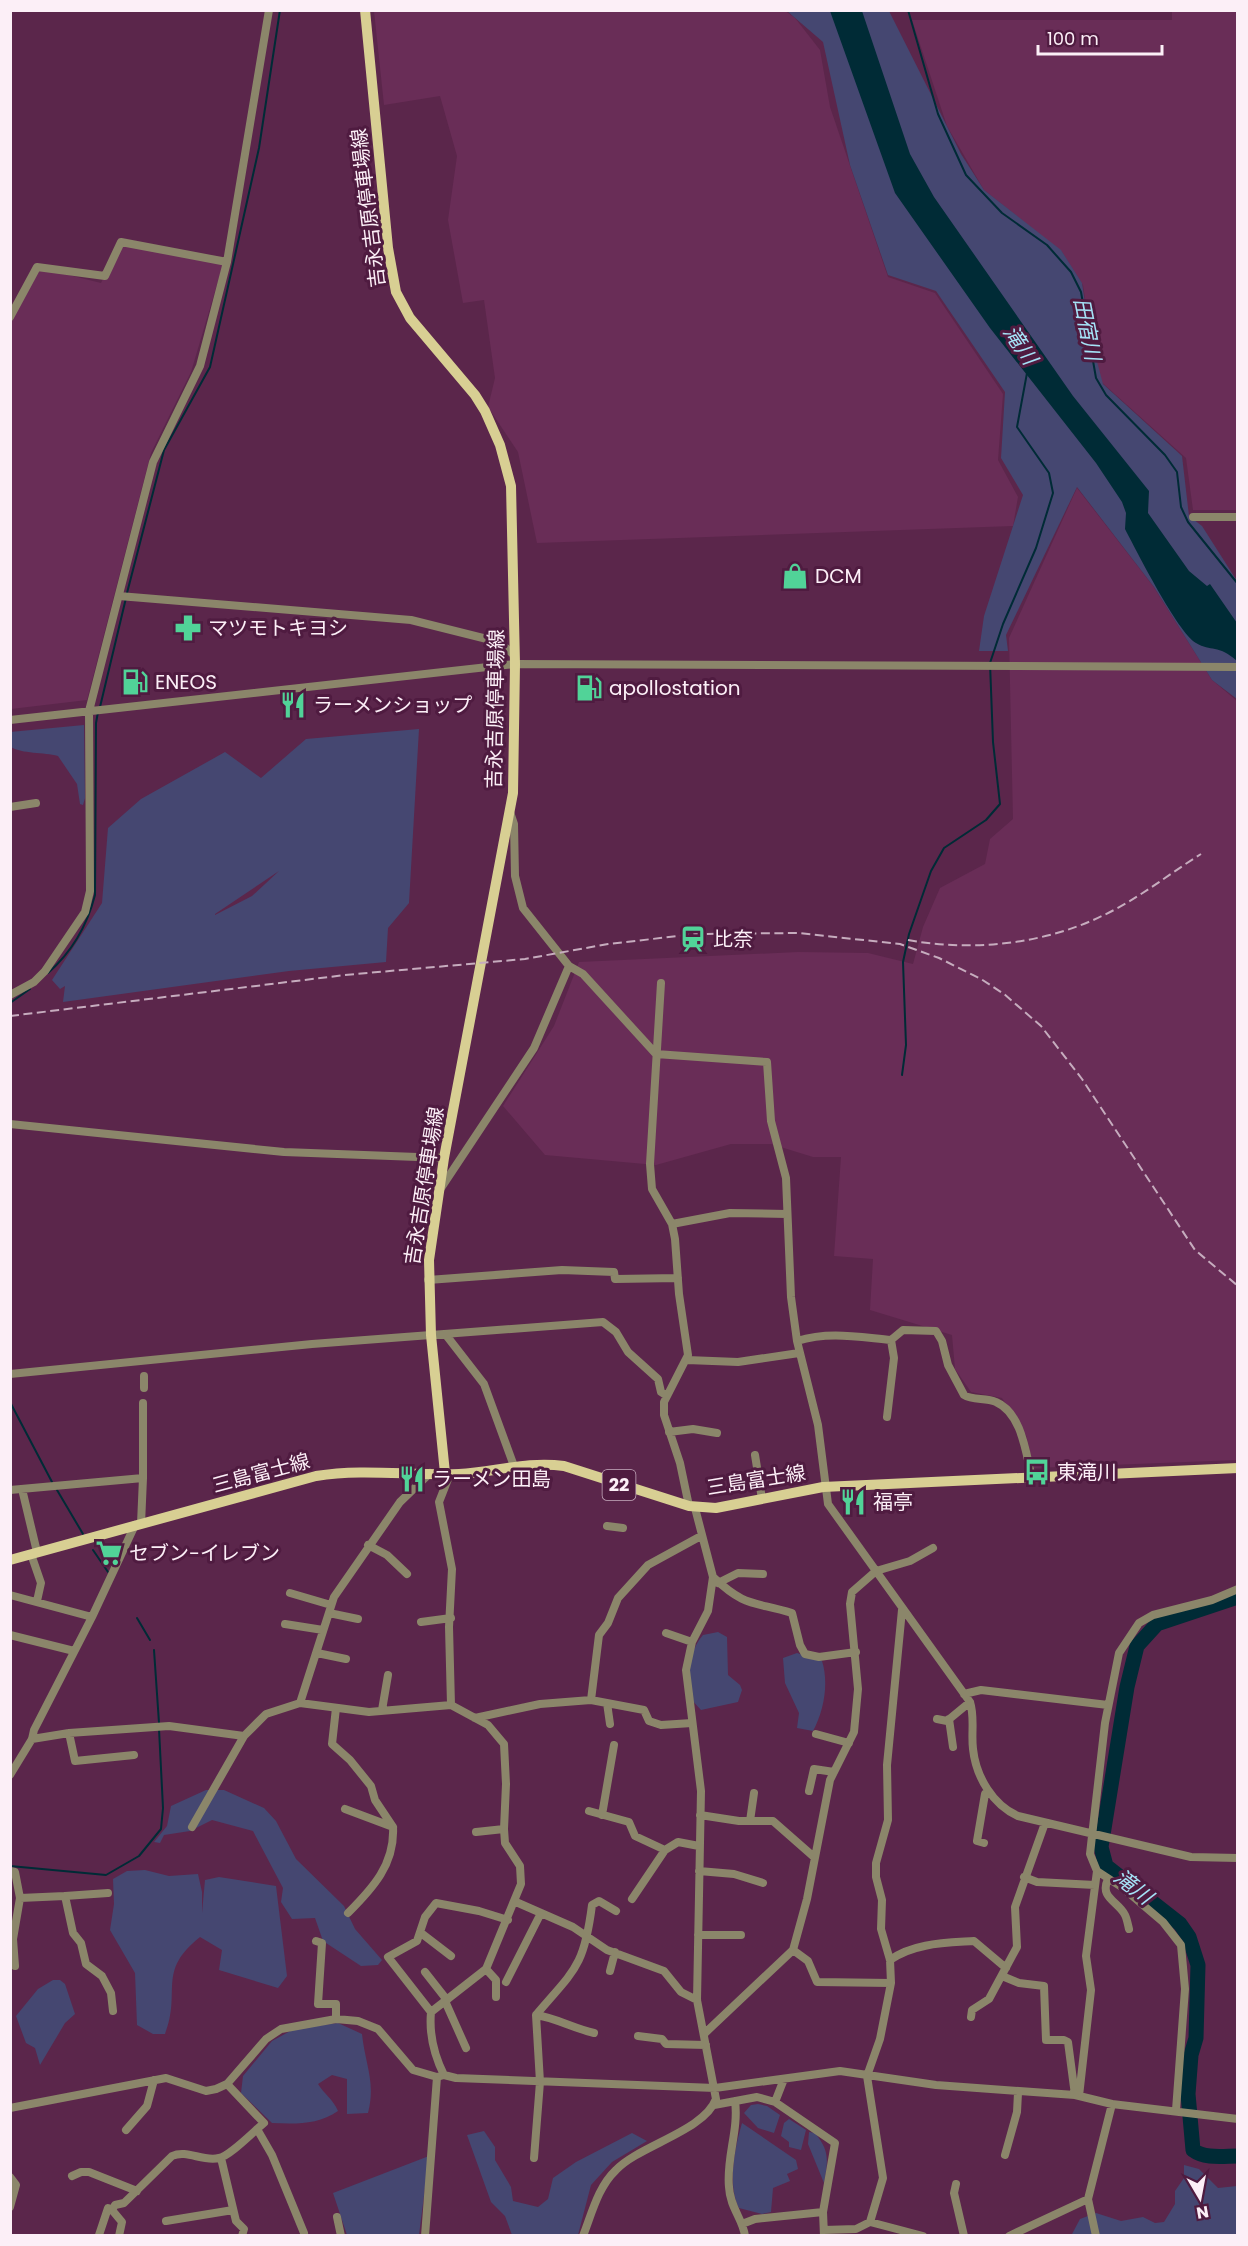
<svg xmlns="http://www.w3.org/2000/svg" width="1248" height="2246" viewBox="0 0 1248 2246" font-family="Poppins,'Noto Sans JP',sans-serif">
	<style>
		.built { fill: #692d57 }
		.green { fill: #454771; fill-rule: evenodd }
		.water { fill: #002b36 }
		.lines { fill: none; stroke-linecap: round; stroke-linejoin: round }
		.stream { stroke: #002b36; stroke-width: 2 }
		.river { stroke: #002b36; stroke-width: 15 }
		.minor { stroke: #8b866a; stroke-width: 8 }
		.major { stroke: #d8cf93; stroke-width: 10 }
		.rail { stroke: #c6acbe; stroke-width: 2; stroke-dasharray: 9 4.5; stroke-linecap: butt }
		.labels { text-anchor: middle; stroke-width: 6; stroke-linejoin: round; paint-order: stroke }
		.shield { fill: #4f1b40; stroke: #c8afc0; stroke-width: 1.5 }
		.shield-label { font-size: 18px; font-weight: bold; fill: #fceff7 }
		.street-label { font-size: 20px; fill: #fceff7; stroke: #4f1b40 }
		.poi-label { font-size: 20px; fill: #fceff7; stroke: #4f1b40; text-anchor: start }
		.water-label { font-size: 21px; font-style: italic; fill: #a5e3f7; stroke: #4f1b40 }
	</style>
	<rect width="100%" height="100%" fill="#5b264b"/>
	<path class="built" d="M 784,10 L 795,18 L 820,50 L 830,107 L 888,277 L 935,293 L 1003,394 L 998,460 L 1018,497 L 1013,526 L 537,543 L 518,452 L 488,407 L 495,378 L 484,300 L 463,303 L 448,220 L 457,156 L 440,96 L 384,105 L 374,11 Z
		M 1172,11 L 1237,11 L 1237,510 L 1193,510 L 1186,458 L 1097,378 L 1083,285 L 1062,252 L 984,190 L 947,126 L 912,20 L 1172,20 Z
		M 121,242 L 224,261 L 191,372 L 151,453 L 87,700 L 11,709 L 11,317 L 37,267 L 101,283 Z
		M 1077,488 L 1153,586 L 1212,680 L 1237,701 L 1237,1460 L 1034,1468 L 1026,1435 L 1002,1398 L 971,1392 L 955,1369 L 952,1335 L 870,1310 L 873,1259 L 834,1256 L 841,1157 L 813,1157 L 771,1144 L 731,1144 L 656,1165 L 545,1155 L 503,1106 L 554,1026 L 579,962 L 798,952 L 868,953 L 913,964 L 923,927 L 940,888 L 985,864 L 990,839 L 1013,819 L 1009,638 Z"/>
	<path class="green" d="M 787,11 L 889,11 L 961,154 L 984,190 L 1061,250 L 1082,283 L 1090,335 L 1103,384 L 1182,456 L 1189,516 L 1202,526 L 1237,581 L 1237,699 L 1212,680 L 1154,587 L 1077,487 L 1006,635 L 1008,651 L 979,651 L 984,616 L 1023,495 L 1001,458 L 1005,392 L 936,291 L 888,275 L 850,165 L 823,42 Z
		M 84,725 L 85,798 L 83,805 L 80,804 L 77,784 L 58,756 C 44,752 22,754 11,747 L 10,732 Z
		M 419,729 L 409,903 L 388,928 L 386,962 L 289,971 L 63,1002 L 65,986 L 60,989 L 52,980 L 102,903 L 108,828 L 141,799 L 225,752 L 261,778 L 306,739 ZM 279,871 L 252,896 L 215,915 L 215,914 Z
		M 718,1632 L 727,1637 L 728,1675 L 740,1685 L 742,1690 L 738,1702 L 701,1710 L 690,1698 C 688,1677 688,1652 703,1635 Z
		M 797,1653 L 822,1661 C 829,1683 824,1711 813,1731 L 797,1728 L 799,1713 L 785,1683 L 783,1658 Z
		M 206,1790 L 224,1790 L 264,1808 L 276,1821 L 296,1859 L 344,1906 L 355,1929 L 382,1960 L 378,1965 L 361,1966 L 323,1941 L 315,1918 L 292,1919 L 281,1902 L 283,1888 L 253,1831 L 212,1820 L 190,1831 L 164,1835 L 160,1843 L 154,1842 L 167,1826 L 171,1806 Z
		M 145,1870 L 169,1876 L 198,1874 L 202,1892 L 202,1913 L 205,1880 L 219,1877 L 276,1886 L 287,1976 L 278,1988 L 219,1970 L 222,1950 L 200,1937 C 156,1972 182,1991 165,2034 L 153,2034 L 137,2025 L 135,1973 L 110,1930 L 114,1904 L 113,1879 L 127,1871 Z
		M 53,1980 L 60,1980 L 65,1984 L 75,2014 L 65,2023 L 40,2065 L 35,2048 L 26,2043 L 16,2016 L 38,1989 Z
		M 338,2023 L 362,2034 C 365,2064 376,2082 368,2113 L 347,2114 L 347,2079 L 332,2075 L 318,2084 C 324,2094 333,2099 338,2111 C 318,2125 295,2124 272,2123 L 241,2093 L 243,2076 L 272,2041 L 294,2029 Z
		M 758,2104 L 767,2106 L 780,2115 L 774,2133 L 758,2128 L 744,2113 L 751,2105 Z
		M 789,2119 L 806,2130 L 801,2150 L 789,2147 L 789,2142 L 781,2136 L 784,2123 Z
		M 742,2123 L 796,2160 L 798,2169 L 787,2174 L 790,2181 L 773,2188 L 771,2212 L 762,2214 L 739,2208 C 727,2185 735,2147 742,2123 Z
		M 484,2131 L 495,2147 L 495,2160 L 511,2187 L 513,2201 L 538,2207 L 548,2199 L 553,2178 L 576,2162 L 632,2133 L 647,2141 L 612,2162 L 591,2185 L 578,2235 L 512,2235 L 505,2216 L 491,2202 L 467,2135 Z
		M 809,2132 L 815,2133 C 830,2151 828,2161 824,2183 L 808,2144 Z
		M 429,2156 L 419,2235 L 347,2235 L 333,2193 Z
		M 1184,2165 L 1199,2169 L 1218,2188 L 1237,2186 L 1237,2235 L 1071,2236 L 1080,2219 L 1096,2213 L 1121,2221 L 1143,2217 L 1155,2223 L 1164,2222 L 1175,2204 L 1175,2191 L 1184,2178 Z"/>
	<path class="water" d="M 830,11 L 862,11 L 910,154 L 934,197 L 1073,396 L 1149,491 L 1148,513 L 1189,571 L 1207,586 L 1210,584 L 1237,623 L 1237,661 C 1218,644 1211,652 1196,643 C 1178,633 1136,550 1125,529 L 1126,513 L 1122,502 L 1096,463 L 990,328 L 895,193 Z"/>
	<g class="lines">
		<path class="stream" d="M 908,10 L 938,114 L 966,175 L 1002,213 L 1047,245 L 1071,272 L 1081,292 L 1096,378 L 1106,395 L 1165,455 L 1177,472 L 1181,507 L 1188,522 L 1238,584
			M 127,593 L 164,450 L 210,367 L 259,148 L 280,10
			M 100,707 L 126,598
			M 48,973 C 72,952 87,926 95,895 L 96,723 L 98,712
			M 10,1003 L 30,989
			M 902,1075 L 906,1045 L 903,962 L 909,934 L 931,871 L 944,848 L 986,820 L 1000,804 L 993,742 L 990,663 L 1003,624 L 1036,548 L 1053,493 L 1049,473 L 1017,427 L 1027,373
			M 10,1402 L 52,1482
			M 57,1490 L 83,1534
			M 93,1550 L 108,1572
			M 137,1618 L 150,1640
			M 154,1650 L 159,1723
			M 10,1866 L 106,1875 L 139,1856 L 161,1829 L 163,1808 L 159,1729"/>
		<path class="river" d="M 1238,1597 L 1157,1624 L 1137,1646 L 1127,1687 L 1101,1847 L 1106,1866 L 1180,1924 L 1189,1937 L 1198,1965 L 1196,2038 L 1191,2055 L 1188,2094 L 1193,2150 C 1205,2159 1223,2156 1238,2156"/>
		<path class="minor" d="M 10,317 L 37,267 L 105,276 L 121,242 L 227,262
			M 1193,517 L 1238,517
			M 119,596 L 411,620 L 499,642 L 514,655
			M 10,720 L 515,664 L 1238,667
			M 10,807 L 36,803
			M 510,812 L 514,824 L 515,876 L 523,908 L 569,966 L 583,974 L 656,1054 L 767,1062 L 771,1121 L 786,1178 L 791,1297 L 797,1341 L 818,1425 L 828,1504 L 970,1702 C 975,1717 971,1733 973,1749 C 976,1777 993,1805 1018,1816 L 1191,1857 L 1238,1858
			M 661,983 L 650,1164 L 652,1189 L 672,1224 L 675,1239 L 679,1294 L 688,1355 L 664,1402 L 664,1415 L 680,1463 L 689,1506
			M 10,995 L 34,982 L 45,971 L 85,912 L 90,891 L 89,711 L 153,462 L 200,366 L 227,262 L 269,10
			M 10,1124 L 284,1152 L 444,1158
			M 441,1188 L 534,1048 L 569,966
			M 672,1224 L 730,1213 L 787,1214
			M 428,1280 L 562,1270 L 614,1272 L 615,1279 L 678,1278
			M 446,1335 L 484,1384 L 514,1466
			M 797,1341 C 829,1331 858,1337 891,1340 L 903,1330 L 936,1331 L 942,1341 L 948,1365 L 964,1395 C 973,1401 986,1397 996,1402 C 1022,1413 1026,1454 1032,1478
			M 687,1360 L 738,1362 L 799,1353
			M 10,1374 L 312,1344 L 603,1322 L 616,1332 L 628,1352 L 658,1379 L 661,1392 L 667,1396
			M 144,1388 L 144,1376
			M 887,1417 L 894,1358 L 891,1340
			M 669,1432 L 693,1429 L 717,1433
			M 755,1455 L 762,1499
			M 450,1474 L 439,1502 L 452,1569 L 449,1627 L 451,1705
			M 143,1478 L 143,1403
			M 22,1489 L 37,1552
			M 10,1490 L 143,1478 L 141,1524
			M 607,1526 L 623,1528
			M 368,1545 L 387,1555 L 407,1574
			M 31,1554 L 41,1583 L 37,1601
			M 713,1577 C 746,1608 753,1601 792,1613 L 800,1645 L 805,1654 L 819,1657 L 856,1652
			M 718,1583 L 738,1573 L 763,1574
			M 290,1593 L 331,1605
			M 10,1595 L 92,1617
			M 329,1613 L 358,1619
			M 421,1622 L 451,1618
			M 285,1624 L 323,1630
			M 666,1633 L 692,1642
			M 10,1635 L 74,1651
			M 317,1653 L 346,1659
			M 964,1694 L 981,1690 L 1108,1705
			M 591,1700 L 599,1635 L 608,1623 L 618,1598 L 648,1565 L 701,1536
			M 300,1703 L 334,1597 L 400,1502 L 430,1473
			M 607,1703 L 610,1724
			M 336,1708 L 332,1744 L 350,1760 L 371,1786 L 375,1800 L 393,1827
			M 382,1710 L 388,1675
			M 475,1718 L 540,1704 L 591,1700 L 644,1710 L 649,1721 L 661,1725 L 692,1723
			M 937,1719 L 947,1721 L 970,1702
			M 949,1719 L 953,1747
			M 69,1733 L 75,1761 L 134,1755
			M 816,1734 L 849,1743
			M 32,1739 L 69,1733 L 169,1726 L 244,1736
			M 10,1775 L 32,1739 L 34,1730 L 92,1617 L 135,1525
			M 809,1791 L 814,1769 L 834,1772
			M 345,1809 L 393,1827 C 395,1864 373,1888 348,1913
			M 589,1811 L 629,1822 L 635,1836 L 665,1850 L 678,1842 L 699,1846
			M 602,1815 L 614,1745
			M 700,1815 L 739,1821 L 773,1821 L 814,1857
			M 750,1821 L 754,1793
			M 192,1827 L 244,1736 L 266,1714 L 300,1703 L 369,1712 L 451,1705 L 488,1725 L 504,1744 L 506,1784 L 504,1829 L 505,1843 L 520,1866 L 521,1884 L 486,1969 L 431,2012 C 429,2034 434,2055 444,2075 L 456,2078 L 715,2088 L 840,2071 L 936,2085 L 1075,2095 L 1112,2104 L 1238,2119
			M 476,1832 L 504,1829
			M 984,1843 L 977,1841 L 985,1794
			M 10,1871 L 15,1872 L 20,1898 L 65,1896
			M 699,1871 L 734,1874 L 763,1883
			M 1024,1877 L 1037,1882 L 1095,1885
			M 1108,1879 C 1099,1898 1118,1901 1125,1915 C 1127,1919 1128,1925 1129,1929
			M 108,1893 L 65,1896 L 73,1933 L 81,1943 L 86,1964 L 102,1976 L 111,1993 L 113,2011
			M 632,1899 L 665,1850
			M 516,1902 L 573,1927 L 607,1950 L 664,1971 L 681,1992 L 697,2000
			M 421,1933 L 451,1956
			M 698,1935 L 741,1935
			M 316,1941 L 322,1943 L 318,2004 L 336,2004 L 336,2019
			M 793,1950 L 808,1961 L 817,1982 L 891,1983
			M 890,1960 C 914,1943 945,1943 974,1941 L 1006,1968
			M 15,1966 L 13,1939 L 20,1898
			M 486,1969 L 496,1980 L 496,1997
			M 610,1971 L 615,1952
			M 425,1972 L 447,2000
			M 1002,1976 L 1019,1983 L 1044,1986 L 1046,2040 L 1064,2040 L 1068,2042 L 1075,2095
			M 506,1982 L 541,1913
			M 445,2001 L 466,2048
			M 431,2012 L 388,1957 L 417,1941 L 425,1917 L 436,1903 L 479,1911 L 508,1920
			M 536,2015 C 556,2018 573,2028 594,2033
			M 971,2017 L 972,2010 L 989,1999 L 1017,1947 L 1015,1907 L 1045,1823
			M 704,2034 L 793,1950 L 807,1899 L 830,1780 L 854,1732 L 858,1689 L 850,1604 L 852,1592 L 876,1571 L 910,1561 L 933,1548
			M 638,2036 L 662,2039 L 666,2044 L 706,2045
			M 1079,2096 L 1091,1990 L 1086,1956 L 1097,1871
			M 735,2101 C 739,2130 726,2158 729,2187 C 730,2208 743,2219 745,2236
			M 775,2102 L 784,2079
			M 714,2105 L 757,2097 L 775,2102 L 835,2143 L 823,2212 L 824,2236
			M 10,2108 L 166,2078 L 206,2091 L 216,2089 L 227,2084 L 266,2039 L 281,2029 L 336,2019 L 358,2021 L 378,2029 L 413,2070 L 437,2077 L 444,2075
			M 1176,2110 L 1185,1989 L 1181,1945 L 1163,1922 L 1123,1888 L 1097,1871 L 1090,1854 L 1092,1836 L 1105,1723 L 1119,1653 L 1139,1623 L 1153,1615 L 1212,1600 L 1238,1589
			M 257,2129 L 272,2155 L 304,2233
			M 126,2130 L 147,2106 L 154,2080
			M 1005,2155 L 1017,2112 L 1018,2093
			M 221,2158 L 236,2221 L 244,2229 L 242,2236
			M 534,2158 L 540,2082 L 536,2015 C 574,1970 584,1968 592,1905 L 599,1901 L 616,1911
			M 72,2176 L 81,2172 L 89,2172 L 137,2191
			M 10,2177 L 16,2185 L 10,2207
			M 956,2184 L 954,2193 L 964,2236
			M 337,2217 L 341,2236
			M 166,2221 L 233,2210
			M 870,2222 L 883,2178 L 867,2076 L 880,2039 L 891,1983 L 890,1960 L 881,1929 L 882,1900 L 876,1877 L 876,1863 L 888,1820 L 887,1765 L 902,1610
			M 742,2224 L 755,2219 L 823,2212
			M 824,2230 L 856,2229 L 870,2222 L 923,2236
			M 99,2235 L 108,2208 L 112,2210
			M 119,2236 L 122,2222 L 112,2210 L 115,2205 L 124,2203 L 172,2156 C 187,2149 202,2162 219,2158 C 230,2156 254,2131 264,2123 L 227,2084
			M 425,2236 L 437,2077
			M 583,2236 C 592,2213 598,2187 616,2170 C 640,2145 704,2131 716,2099 L 697,2000 L 701,1791 L 686,1670 L 692,1642 L 708,1611 L 713,1577 L 695,1508
			M 1009,2236 L 1088,2199
			M 1096,2236 L 1088,2199 L 1112,2104"/>
		<path class="major" d="M 365,10 L 388,248 L 396,292 L 410,318 L 475,395 L 485,411 L 500,445 L 511,486 L 515,664 L 513,793 L 444,1158 L 429,1260 L 431,1335 L 445,1473
			M 10,1560 L 316,1476 C 364,1468 411,1476 459,1474 C 495,1472 527,1461 564,1466 L 689,1506 L 716,1508 L 823,1487 L 1238,1468"/>
		<path class="rail" d="M 908,940 C 973,952 1045,944 1104,915 C 1138,899 1169,874 1201,854
			M 10,1016 L 345,975 L 525,959 L 608,944 L 696,934 L 798,933 L 900,944 L 939,958 L 981,979 L 1004,994 L 1041,1026 L 1082,1079 L 1195,1250 L 1238,1286"/>
	</g>
	<defs>
		<g id="shop-bare" transform="scale(2.07)"><path d="M-5-2.5h2.3a2.7 3.5 0 0 1 5.4 0H5L5.5 6h-11ZM-1.5-2.5h3a1.5 2.3 0 0 0-3 0Z" fill="#51d398" stroke="#4f1b40" stroke-width="2.5" paint-order="stroke"/></g>
		<g id="pharmacy-bare" transform="scale(2.07)"><path d="M-2-6h4v4h4v4h-4v4h-4v-4h-4v-4h4Z" fill="#51d398" stroke="#4f1b40" stroke-width="2.5" paint-order="stroke"/></g>
		<g id="fuel-bare" transform="scale(2.07)"><path d="M-5.5-6h7V0h2V4h1.3V-2.5L3-4.5l.8-.8L6-3V5H2.5V1h-1V6h-7ZM-4.2-4.7v3.2H.2V-4.7Z" fill="#51d398" stroke="#4f1b40" stroke-width="2.5" paint-order="stroke"/></g>
		<g id="restaurant-bare" transform="scale(2.07)"><path d="M-5-6h1v4h1v-4h1v4h1v-4h1v5L-1.5 .5V6h-2V.5L-5-1ZM5-6V6H3V1.5H1.5Q1.5-4 5-6Z" fill="#51d398" stroke="#4f1b40" stroke-width="2.5" paint-order="stroke"/></g>
		<g id="station-bare" transform="scale(2.07)"><path d="M-3-6H3Q5-6 5-4V2Q5 4 3 4L4.5 6H3L1.5 4h-3L-3 6H-4.5L-3 4Q-5 4-5 2V-4Q-5-6-3-6ZM-3.5-4v3h7v-3ZM-3.5 1v1.5H-2V1ZM2 1v1.5H3.5V1Z" fill="#51d398" stroke="#4f1b40" stroke-width="2.5" paint-order="stroke"/></g>
		<g id="bus-bare" transform="scale(2.07)"><path d="M-5-6H5V4H4V6H2V4H-2V6H-4V4H-5ZM-3.5-4V0h7V-4ZM-3.5 1.2v1.5H-2V1.2ZM2 1.2v1.5H3.5V1.2Z" fill="#51d398" stroke="#4f1b40" stroke-width="2.5" paint-order="stroke"/></g>
		<g id="supermarket-bare" transform="scale(2.07)"><path d="M-6-5.5h2.5l.6 2H6L4.5 2H-2.5L-4.4-4H-6ZM-1.5 3.2a1.3 1.3 0 1 0 .1 0ZM3 3.2a1.3 1.3 0 1 0 .1 0Z" fill="#51d398" stroke="#4f1b40" stroke-width="2.5" paint-order="stroke"/></g>
	</defs>
	<g fill-rule="evenodd">
		<use href="#shop-bare" x="795" y="576"/>
		<use href="#pharmacy-bare" x="188" y="628"/>
		<use href="#fuel-bare" x="135" y="682"/>
		<use href="#fuel-bare" x="589" y="688"/>
		<use href="#restaurant-bare" x="293" y="705"/>
		<use href="#station-bare" x="693" y="939"/>
		<use href="#bus-bare" x="1037" y="1472"/>
		<use href="#restaurant-bare" x="412" y="1479"/>
		<use href="#restaurant-bare" x="853" y="1502"/>
		<use href="#supermarket-bare" x="109" y="1553"/>
	</g>
	<g class="labels">
		<rect class="shield" x="602.5" y="1470" width="33" height="30" rx="4.5"/>
		<g class="shield-label">
			<text x="619" y="1491">22</text>
		</g>
		<g class="street-label">
			<text transform="translate(368 208) rotate(-97)" y="7">吉永吉原停車場線</text>
			<text transform="translate(495 709) rotate(-89)" y="7">吉永吉原停車場線</text>
			<text transform="translate(424 1186) rotate(-81)" y="7">吉永吉原停車場線</text>
			<text transform="translate(261 1473) rotate(-15)" y="7">三島富士線</text>
			<text transform="translate(756 1480) rotate(-9)" y="7">三島富士線</text>
		</g>
		<g class="poi-label">
			<text x="815" y="583">DCM</text>
			<text x="208" y="635">マツモトキヨシ</text>
			<text x="155" y="689">ENEOS</text>
			<text x="609" y="695">apollostation</text>
			<text x="313" y="712">ラーメンショップ</text>
			<text x="713" y="946">比奈</text>
			<text x="1057" y="1479">東滝川</text>
			<text x="432" y="1486">ラーメン田島</text>
			<text x="873" y="1509">福亭</text>
			<text x="129" y="1560">セブン-イレブン</text>
		</g>
		<g class="water-label">
			<text transform="translate(1087 329) rotate(79)" y="7">田宿川</text>
			<text transform="translate(1020 345) rotate(56)" y="7">滝川</text>
			<text transform="translate(1133 1887) rotate(38)" y="7">滝川</text>
		</g>
	</g>
	<rect width="1248" height="2246" fill="none" stroke="#fceff7" stroke-width="24"/>
	<g transform="translate(1200 2198) rotate(170)" stroke="#4f1b40" stroke-width="4.5" paint-order="stroke">
	<path d="M0-4.5L10 22L0 15L-10 22Z" fill="#fceff7"/>
	<text y="-9" font-size="16" font-weight="bold" text-anchor="middle" fill="#fceff7">N</text>
	</g>
	<path d="M1038 45v9h124v-9" fill="none" stroke="#fceff7" stroke-width="3"/>
	<text x="1047" y="45" font-size="18" fill="#fceff7" stroke="#4f1b40" stroke-width="4.5" paint-order="stroke">100 m</text>
</svg>
